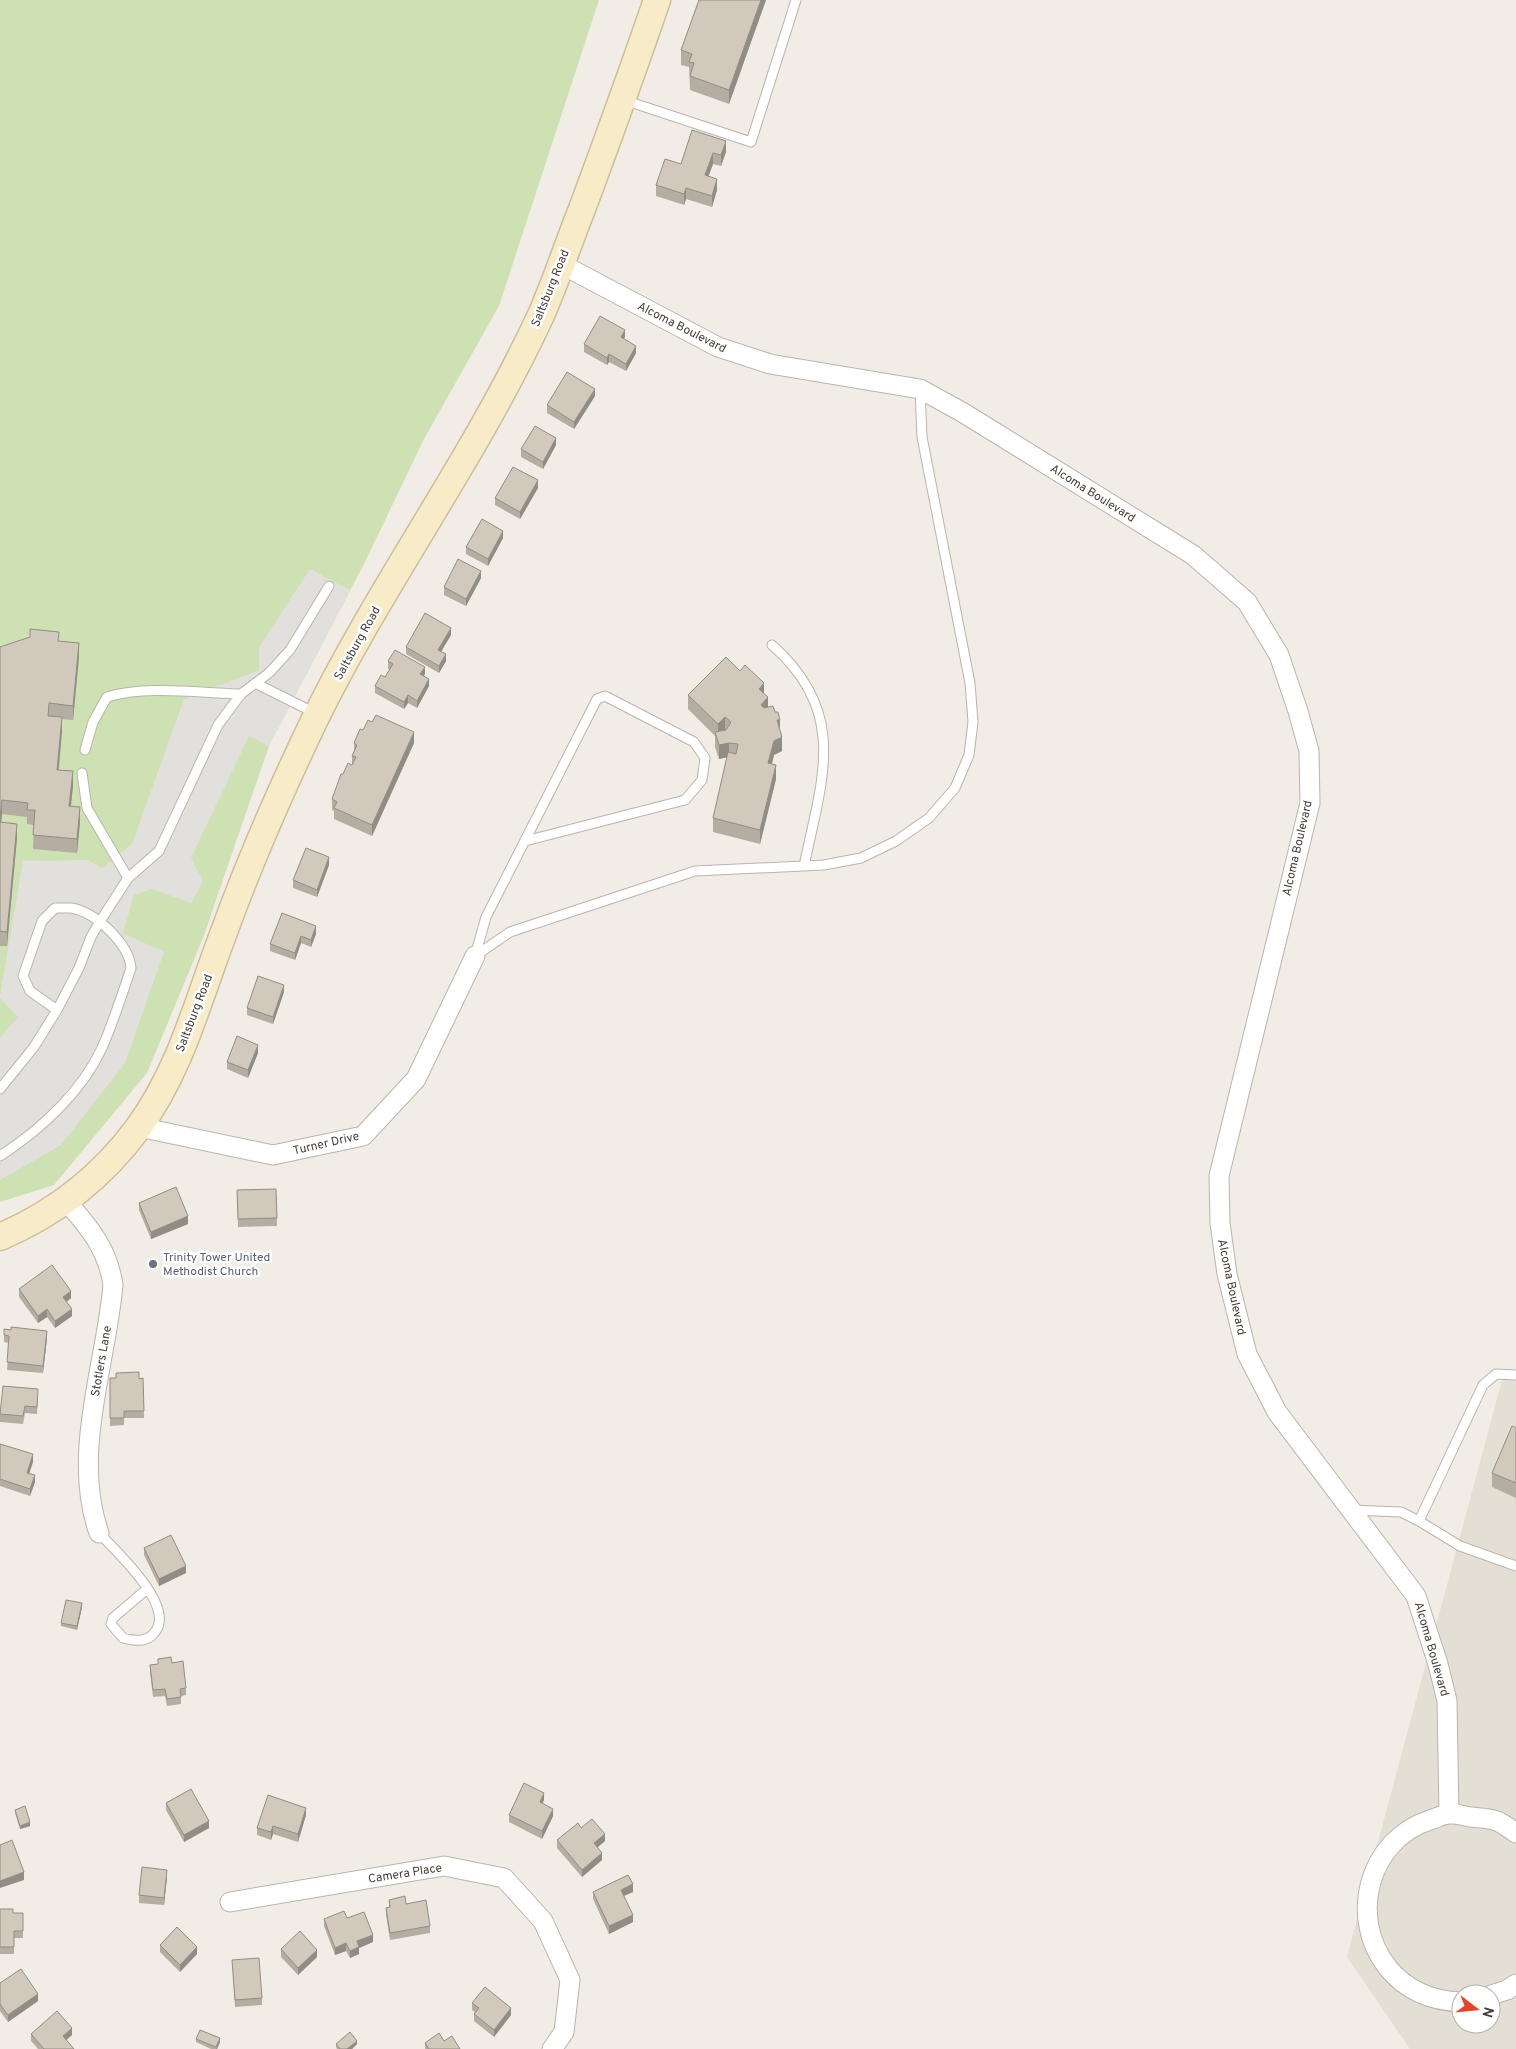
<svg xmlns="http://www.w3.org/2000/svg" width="1516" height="2049" viewBox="0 0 1516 2049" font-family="Overpass,sans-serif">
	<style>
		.residential { fill: #e4dfd4; fill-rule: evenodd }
		.green { fill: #cde1b2 }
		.parking { fill: #e2e0dd }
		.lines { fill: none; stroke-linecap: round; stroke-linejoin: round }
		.lane-casing { stroke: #bbb4a9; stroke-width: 11 }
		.street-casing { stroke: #bbb4a9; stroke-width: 21 }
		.secondary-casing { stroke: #ccbe99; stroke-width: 29 }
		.lane { stroke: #fff; stroke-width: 9 }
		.street { stroke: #fff; stroke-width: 19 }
		.secondary { stroke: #f8ecc8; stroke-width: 26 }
		.wall { fill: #b4ada2 }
		.shaded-wall { fill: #928d84 }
		.building { fill: #d1c9bc; stroke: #928d84 }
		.worship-dot { fill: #6b7280; stroke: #fff; stroke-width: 2 }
		.labels { text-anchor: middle; stroke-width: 5; stroke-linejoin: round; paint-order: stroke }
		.street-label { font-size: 12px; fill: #433d36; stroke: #fff }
		.worship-label { font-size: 12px; fill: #5b616d; stroke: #fff; text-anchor: start }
	</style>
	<rect width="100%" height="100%" fill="#f1ede6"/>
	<path class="residential" d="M 1505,1369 L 1516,1376 L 1516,2049 L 1410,2049 L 1347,1957 ZM 1461,1994 L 1491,1994 L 1491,2024 L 1461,2024 Z"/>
	<path class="green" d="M 0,0 L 599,0 L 499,306 L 424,439 L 365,562 L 269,746 L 203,938 L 147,1073 L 54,1185 L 0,1202 Z"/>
	<path class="parking" d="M 310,569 L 350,590 L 269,746 L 249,736 L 191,858 L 203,881 L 191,903 L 152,889 L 134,895 L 123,933 L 164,952 L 125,1063 L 61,1145 L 0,1180 L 0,1038 L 18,1017 L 0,998 L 0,995 L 23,861 L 88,860 L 102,868 L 132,844 L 184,699 L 259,670 L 259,647 Z"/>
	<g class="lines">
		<g class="lane-casing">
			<path id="lane" d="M 624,100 L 751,142 L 796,0
				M 772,645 C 849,713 822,779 804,866
				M 257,684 L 315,713
				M 85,750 L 93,722 L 107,697 C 145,685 200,693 241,694
				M 82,773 L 87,808 L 128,878
				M 475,956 L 510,932 L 695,871 L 824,865 L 861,858 L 896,841 L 929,818 L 955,788 L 969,755 L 973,722 L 970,683 L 922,437 L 920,389
				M 475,956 L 486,917 L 597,699 L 605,696 L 694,742 L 705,758 L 702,780 L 685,800 L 525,841
				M 0,1089 L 34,1047 L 57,1010
				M 0,1156 C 40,1130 81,1093 102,1048 C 113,1023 122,995 131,968 C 129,944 96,912 71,908 C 66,908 60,908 55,908 L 42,921 L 23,976 L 30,991 L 57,1010 L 79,968 L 91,937 L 99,923 L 128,878 L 159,851 L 218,725 L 241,694 L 269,673 L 290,650 L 329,586
				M 1351,1510 L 1401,1512 L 1419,1521 L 1460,1546 L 1516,1566
				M 1419,1521 L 1483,1385 L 1496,1374 L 1516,1375
				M 99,1533 C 116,1551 176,1606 155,1632 C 147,1643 134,1641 123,1638 L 111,1624 L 113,1618 L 147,1589"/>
		</g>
		<g class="street-casing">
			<path id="street" d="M 561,264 L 718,347 L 770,364 L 920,389 L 962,412 L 1193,555 L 1247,602 L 1279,655 L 1298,711 L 1309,751 L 1310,803 L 1219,1176 L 1220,1223 L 1227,1274 L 1247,1354 L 1277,1412 L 1416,1596 L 1438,1664 L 1447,1701 L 1449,1814
				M 139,1127 L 273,1155 L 363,1136 L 416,1079 L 475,956
				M 66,1201 C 90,1228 108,1250 113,1285 C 106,1365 71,1454 99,1533
				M 230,1902 L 444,1866 L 504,1878 L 543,1921 L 570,1980 L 564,2032 L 552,2049
				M 1491,1995 L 1507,1990 L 1516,1984
				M 1461,2002 C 1432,2001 1407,1991 1388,1968 C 1348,1918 1368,1840 1430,1820 C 1436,1818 1442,1815 1448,1814 C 1455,1813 1464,1816 1471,1817 C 1479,1818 1490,1818 1497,1821 C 1504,1824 1510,1829 1516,1833"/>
		</g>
		<g class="secondary-casing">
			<path id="secondary" d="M 0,1237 C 56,1213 102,1177 138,1128 C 181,1070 199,997 224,932 C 250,860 281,790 314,721 C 382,582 476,456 541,315 C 556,281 568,244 582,209 C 608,139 633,70 657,0"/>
		</g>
		<use href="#lane" class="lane"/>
		<use href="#street" class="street"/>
		<use href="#secondary" class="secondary"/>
	</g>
	<path class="wall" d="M 699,0 L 766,0 L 729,104 L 690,90 L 689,67 L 681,65 L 681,50 Z
		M 692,130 L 726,152 L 721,166 L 713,164 L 708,176 L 717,190 L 712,207 L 686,199 L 684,205 L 656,196 L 656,185 L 681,164 Z
		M 625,337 L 624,339 L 636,353 L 626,371 L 609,362 L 607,365 L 584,352 L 584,344 Z
		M 595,396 L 574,429 L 547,413 L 547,405 Z
		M 556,445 L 543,469 L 521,457 L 521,449 Z
		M 538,488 L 520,519 L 495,505 L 495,498 Z
		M 503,538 L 488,566 L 466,554 L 466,547 Z
		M 481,578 L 466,606 L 444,595 L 444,587 Z
		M 451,635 L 441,651 L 446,661 L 439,673 L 406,654 L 406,647 Z
		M 59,641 L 79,657 L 73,720 L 62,719 L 62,731 L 59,770 L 73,786 L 71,806 L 80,822 L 77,853 L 33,849 L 34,825 L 27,824 L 27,817 L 2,814 L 1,822 L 17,838 L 7,946 L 0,946 L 0,647 Z
		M 388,661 L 425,674 L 424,676 L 429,686 L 417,708 L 408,703 L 404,709 L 375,693 L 375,686 L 385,677 L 390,669 L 388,669 Z
		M 764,694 L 768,707 L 780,730 L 782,751 L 774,755 L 772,764 L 776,779 L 760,844 L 713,832 L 713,818 L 727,757 L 719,759 L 715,747 L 715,736 L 688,709 L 688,695 Z
		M 354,743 L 414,743 L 372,836 L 334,819 L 334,811 L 332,810 L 332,799 L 352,765 L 352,756 L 354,752 Z
		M 329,865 L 317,897 L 293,888 L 293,880 Z
		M 282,913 L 316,934 L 311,947 L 301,943 L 295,960 L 270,951 L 270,944 Z
		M 284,992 L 273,1024 L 247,1015 L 247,1008 Z
		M 258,1053 L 248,1078 L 227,1069 L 227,1062 Z
		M 276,1189 L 277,1226 L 238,1227 L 237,1190 Z
		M 139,1203 L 188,1224 L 151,1239 L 139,1210 Z
		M 19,1289 L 71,1298 L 67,1302 L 72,1316 L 55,1328 L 47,1317 L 38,1323 L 19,1297 Z
		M 4,1335 L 47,1338 L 43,1373 L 7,1370 L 9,1343 L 4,1342 Z
		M 110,1378 L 143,1378 L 144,1418 L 124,1418 L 124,1425 L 110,1426 Z
		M 38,1396 L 37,1414 L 25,1413 L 23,1424 L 0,1422 L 0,1414 Z
		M 1516,1428 L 1516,1498 L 1492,1487 L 1492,1473 Z
		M 0,1444 L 33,1462 L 29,1473 L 35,1482 L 30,1496 L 0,1486 Z
		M 144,1548 L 186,1573 L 159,1586 L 144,1555 Z
		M 82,1607 L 77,1630 L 61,1626 L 61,1623 Z
		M 158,1659 L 172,1663 L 186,1688 L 186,1695 L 181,1696 L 181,1704 L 167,1706 L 165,1696 L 153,1697 L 150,1672 L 150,1665 L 158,1664 Z
		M 544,1800 L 542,1803 L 553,1816 L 542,1839 L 509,1822 L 509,1815 Z
		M 166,1803 L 209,1828 L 184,1842 L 166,1810 Z
		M 15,1810 L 30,1826 L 20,1829 L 15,1813 Z
		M 306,1815 L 298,1842 L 273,1834 L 271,1840 L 257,1835 L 257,1828 Z
		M 581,1828 L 605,1841 L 598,1847 L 602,1860 L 582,1877 L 557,1848 L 557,1840 Z
		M 167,1877 L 164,1905 L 139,1903 L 139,1895 Z
		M 593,1892 L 633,1892 L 624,1896 L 633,1922 L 609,1934 L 593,1899 Z
		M 389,1900 L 430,1926 L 430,1933 L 390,1940 L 386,1915 L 386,1908 L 389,1907 Z
		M 0,1909 L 13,1913 L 23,1913 L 23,1938 L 14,1938 L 14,1954 L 0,1954 Z
		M 347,1918 L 373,1942 L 359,1948 L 359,1954 L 350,1958 L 346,1951 L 335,1955 L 324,1926 L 324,1919 Z
		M 160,1945 L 197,1954 L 180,1972 L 160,1952 Z
		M 281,1949 L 317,1957 L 298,1975 L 281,1957 Z
		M 232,1960 L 262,1998 L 262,2005 L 235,2007 Z
		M 0,1983 L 38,2001 L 8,2022 L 0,2011 Z
		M 472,2003 L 511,2015 L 494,2037 L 474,2021 L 474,2014 L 475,2012 L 472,2010 Z
		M 31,2034 L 72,2035 L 66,2040 L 74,2049 L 38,2049 L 31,2041 Z
		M 196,2039 L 220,2042 L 217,2049 L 211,2049 L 196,2042 Z
		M 444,2041 L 460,2049 L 425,2049 L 425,2043 Z
		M 336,2044 L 357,2044 L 352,2049 L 337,2049 L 336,2047 Z"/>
	<path class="shaded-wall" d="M 761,0 L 766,0 L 729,104 L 729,90 Z
		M 726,141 L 726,152 L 721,166 L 721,155 Z
		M 713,153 L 713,164 L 705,186 L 705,175 Z
		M 717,179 L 717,190 L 712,207 L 712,196 Z
		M 686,188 L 686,199 L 684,205 L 684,194 Z
		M 625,330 L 625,337 L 621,344 L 621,337 Z
		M 636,346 L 636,353 L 626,371 L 626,364 Z
		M 609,354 L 609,362 L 607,365 L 607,358 Z
		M 595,389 L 595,396 L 574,429 L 574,422 Z
		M 556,438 L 556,445 L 543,469 L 543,462 Z
		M 538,480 L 538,488 L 520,519 L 520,512 Z
		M 503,531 L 503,538 L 488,566 L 488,559 Z
		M 481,571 L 481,578 L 466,606 L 466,599 Z
		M 451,628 L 451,635 L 438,657 L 438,650 Z
		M 79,643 L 79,657 L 73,720 L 73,706 Z
		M 446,654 L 446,661 L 439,673 L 439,666 Z
		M 425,667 L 425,674 L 420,681 L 420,674 Z
		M 429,679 L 429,686 L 417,708 L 417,701 Z
		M 764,683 L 764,697 L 759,689 Z
		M 408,695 L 408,703 L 404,709 L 404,702 Z
		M 768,697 L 768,711 L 761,705 Z
		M 62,717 L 62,731 L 57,784 L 57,770 Z
		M 725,717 L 725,732 L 718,738 L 718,724 Z
		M 777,720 L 780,720 L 780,734 Z
		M 414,732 L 414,743 L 372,836 L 372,825 Z
		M 782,737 L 782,751 L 774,755 L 768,778 L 768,763 L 774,741 Z
		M 729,743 L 729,757 L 719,759 L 719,745 Z
		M 776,765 L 776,779 L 760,844 L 760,830 Z
		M 73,771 L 73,786 L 69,820 L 69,806 Z
		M 2,800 L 2,814 L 0,833 L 0,818 Z
		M 80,807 L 80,822 L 77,853 L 77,839 Z
		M 17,824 L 17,838 L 7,946 L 7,932 Z
		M 329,857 L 329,865 L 317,897 L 317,890 Z
		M 316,926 L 316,934 L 311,947 L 311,940 Z
		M 301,936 L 301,943 L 295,960 L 295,953 Z
		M 284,985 L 284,992 L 273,1024 L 273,1017 Z
		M 258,1045 L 258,1053 L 248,1078 L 248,1070 Z
		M 188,1216 L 188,1224 L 151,1239 L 151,1232 Z
		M 71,1291 L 71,1298 L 63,1304 L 63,1297 Z
		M 47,1309 L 47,1317 L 38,1323 L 38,1316 Z
		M 72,1309 L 72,1316 L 55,1328 L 55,1321 Z
		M 47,1331 L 47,1338 L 43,1373 L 43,1366 Z
		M 33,1454 L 33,1462 L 27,1480 L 27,1473 Z
		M 35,1475 L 35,1482 L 30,1496 L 30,1489 Z
		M 186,1566 L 186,1573 L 159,1586 L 159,1579 Z
		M 82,1603 L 82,1607 L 77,1630 L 77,1626 Z
		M 544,1793 L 544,1800 L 540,1809 L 540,1802 Z
		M 306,1808 L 306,1815 L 298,1842 L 298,1834 Z
		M 553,1809 L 553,1816 L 542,1839 L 542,1831 Z
		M 209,1821 L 209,1828 L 184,1842 L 184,1835 Z
		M 30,1822 L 30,1826 L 20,1829 L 20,1826 Z
		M 273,1826 L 273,1834 L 271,1840 L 271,1832 Z
		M 605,1834 L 605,1841 L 594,1850 L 594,1843 Z
		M 602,1853 L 602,1860 L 582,1877 L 582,1870 Z
		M 167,1870 L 167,1877 L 164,1905 L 164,1898 Z
		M 24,1872 L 24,1880 L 0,1888 L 0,1881 Z
		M 633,1884 L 633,1892 L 621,1897 L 621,1890 Z
		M 633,1915 L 633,1922 L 609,1934 L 609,1926 Z
		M 373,1935 L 373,1942 L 359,1948 L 359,1954 L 350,1958 L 350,1951 L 357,1941 Z
		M 346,1943 L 346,1951 L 335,1955 L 335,1948 Z
		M 197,1947 L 197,1954 L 180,1972 L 180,1965 Z
		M 317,1950 L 317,1957 L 298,1975 L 298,1968 Z
		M 38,1994 L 38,2001 L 8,2022 L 8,2015 Z
		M 511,2008 L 511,2015 L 494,2037 L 494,2030 Z
		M 72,2028 L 72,2035 L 63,2043 L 63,2036 Z
		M 220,2038 L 220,2042 L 217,2049 L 216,2049 Z
		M 357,2041 L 357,2044 L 352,2049 L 347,2049 Z"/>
	<path class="building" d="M 699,0 L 761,0 L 729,90 L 690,76 L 694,63 L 689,62 L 692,54 L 681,50 Z
		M 692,130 L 726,141 L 721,155 L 713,153 L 705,175 L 717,179 L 712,196 L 686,188 L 684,194 L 656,185 L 665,159 L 681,164 Z
		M 600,316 L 625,330 L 621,337 L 636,346 L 626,364 L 609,354 L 607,358 L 584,344 Z
		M 567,372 L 595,389 L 574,422 L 547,405 Z
		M 535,426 L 556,438 L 543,462 L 521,449 Z
		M 513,467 L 538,480 L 520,512 L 495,498 Z
		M 482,519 L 503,531 L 488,559 L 466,547 Z
		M 458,559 L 481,571 L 466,599 L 444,587 Z
		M 425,613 L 451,628 L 438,650 L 446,654 L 439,666 L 406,647 Z
		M 30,629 L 59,632 L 58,641 L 79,643 L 73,706 L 49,703 L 48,716 L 62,717 L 57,770 L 73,771 L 69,806 L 80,807 L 77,839 L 33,835 L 35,810 L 27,810 L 28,803 L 2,800 L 0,818 L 0,647 L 30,637 Z
		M 395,650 L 425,667 L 420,674 L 429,679 L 417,701 L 408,695 L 404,702 L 375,686 L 381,675 L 385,677 L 393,664 L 388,661 Z
		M 726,657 L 740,671 L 745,665 L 764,683 L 759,689 L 768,697 L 761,705 L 764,708 L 773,706 L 775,712 L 778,712 L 780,720 L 777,720 L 782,737 L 774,741 L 768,763 L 776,765 L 760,830 L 713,818 L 728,752 L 736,754 L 738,744 L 729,743 L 719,745 L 715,732 L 726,730 L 731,722 L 725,717 L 718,724 L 688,695 Z
		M 376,715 L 414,732 L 372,825 L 334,808 L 337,802 L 332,799 L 341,774 L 343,774 L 348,763 L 352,765 L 356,757 L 352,756 L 357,745 L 354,743 L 360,729 L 363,730 L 368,720 L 372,722 Z
		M 0,822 L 17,824 L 7,932 L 0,931 Z
		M 306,848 L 329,857 L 317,890 L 293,880 Z
		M 282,913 L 316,926 L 311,940 L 301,936 L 295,953 L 270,944 Z
		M 258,976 L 284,985 L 273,1017 L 247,1008 Z
		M 237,1036 L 258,1045 L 248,1070 L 227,1062 Z
		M 176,1187 L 188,1216 L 151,1232 L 139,1203 Z
		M 276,1189 L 277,1218 L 238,1219 L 237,1190 Z
		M 52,1265 L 71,1291 L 63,1297 L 72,1309 L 55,1321 L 47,1309 L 38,1316 L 19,1289 Z
		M 11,1327 L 47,1331 L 43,1366 L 7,1362 L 9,1336 L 4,1335 L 4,1329 L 11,1330 Z
		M 139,1372 L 139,1379 L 143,1378 L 144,1411 L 124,1411 L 124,1418 L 110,1418 L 110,1378 L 116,1378 L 116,1373 Z
		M 3,1386 L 38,1389 L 37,1407 L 25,1406 L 23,1416 L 0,1414 Z
		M 1512,1426 L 1516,1428 L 1516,1483 L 1492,1473 Z
		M 0,1444 L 33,1454 L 27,1473 L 35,1475 L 30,1489 L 0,1479 Z
		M 171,1535 L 186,1566 L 159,1579 L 144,1548 Z
		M 66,1600 L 82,1603 L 77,1626 L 61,1623 Z
		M 171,1657 L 172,1663 L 183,1661 L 186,1688 L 180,1689 L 181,1697 L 167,1699 L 165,1689 L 153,1690 L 150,1665 L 158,1664 L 158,1659 Z
		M 524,1783 L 544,1793 L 540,1802 L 553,1809 L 542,1831 L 509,1815 Z
		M 191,1789 L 209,1821 L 184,1835 L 166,1803 Z
		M 268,1795 L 306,1808 L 298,1834 L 273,1826 L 271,1832 L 257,1828 Z
		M 25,1806 L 30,1822 L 20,1826 L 15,1810 Z
		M 592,1819 L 605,1834 L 594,1843 L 602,1853 L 582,1870 L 557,1840 L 578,1823 L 581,1828 Z
		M 12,1840 L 24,1872 L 0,1881 L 0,1845 Z
		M 142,1867 L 167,1870 L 164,1898 L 139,1895 Z
		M 628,1875 L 633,1884 L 621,1890 L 633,1915 L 609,1926 L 593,1892 Z
		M 405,1896 L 406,1904 L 426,1900 L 430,1926 L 390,1933 L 386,1908 L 390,1907 L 389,1900 Z
		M 0,1909 L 13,1909 L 13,1913 L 23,1913 L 23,1931 L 14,1931 L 14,1947 L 0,1947 Z
		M 344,1911 L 347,1918 L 364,1912 L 373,1935 L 357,1941 L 359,1947 L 350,1951 L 346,1943 L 335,1948 L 324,1919 Z
		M 177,1927 L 197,1947 L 180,1965 L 160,1945 Z
		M 300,1931 L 317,1950 L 298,1968 L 281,1949 Z
		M 259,1958 L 262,1998 L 235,2000 L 232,1960 Z
		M 21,1969 L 38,1994 L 8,2015 L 0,2004 L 0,1983 Z
		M 485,1987 L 511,2008 L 494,2030 L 474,2014 L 479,2008 L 472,2003 Z
		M 57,2011 L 72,2028 L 63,2036 L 74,2049 L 44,2049 L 31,2034 Z
		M 200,2030 L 220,2038 L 216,2047 L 196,2039 Z
		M 350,2032 L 357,2041 L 347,2049 L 340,2049 L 336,2044 Z
		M 439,2033 L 444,2041 L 452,2036 L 460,2049 L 429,2049 L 425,2043 Z"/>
	<circle class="worship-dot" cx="153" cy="1264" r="5"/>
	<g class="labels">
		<g class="street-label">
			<text transform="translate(550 288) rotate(-68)" y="4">Saltsburg Road</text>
			<text transform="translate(682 327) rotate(27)" y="4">Alcoma Boulevard</text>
			<text transform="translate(1093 493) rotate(32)" y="4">Alcoma Boulevard</text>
			<text transform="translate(357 643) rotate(-61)" y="4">Saltsburg Road</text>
			<text transform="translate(1297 848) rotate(-77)" y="4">Alcoma Boulevard</text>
			<text transform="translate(194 1013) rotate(-69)" y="4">Saltsburg Road</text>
			<text transform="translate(326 1143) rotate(-13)" y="4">Turner Drive</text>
			<text transform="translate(1232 1287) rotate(78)" y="4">Alcoma Boulevard</text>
			<text transform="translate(101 1361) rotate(-80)" y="4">Stotlers Lane</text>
			<text transform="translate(1432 1649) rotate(74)" y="4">Alcoma Boulevard</text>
			<text transform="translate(405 1873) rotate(-9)" y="4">Camera Place</text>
		</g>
		<g class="worship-label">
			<text x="163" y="1261">Trinity Tower United<tspan x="163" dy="14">Methodist Church</tspan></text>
		</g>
	</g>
	<g transform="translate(1476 2009) rotate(106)"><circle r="24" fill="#ffffff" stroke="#b4b1af"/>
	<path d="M0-4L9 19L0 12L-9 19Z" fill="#e3442a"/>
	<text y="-8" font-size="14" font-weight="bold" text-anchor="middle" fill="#433d36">N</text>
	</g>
</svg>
